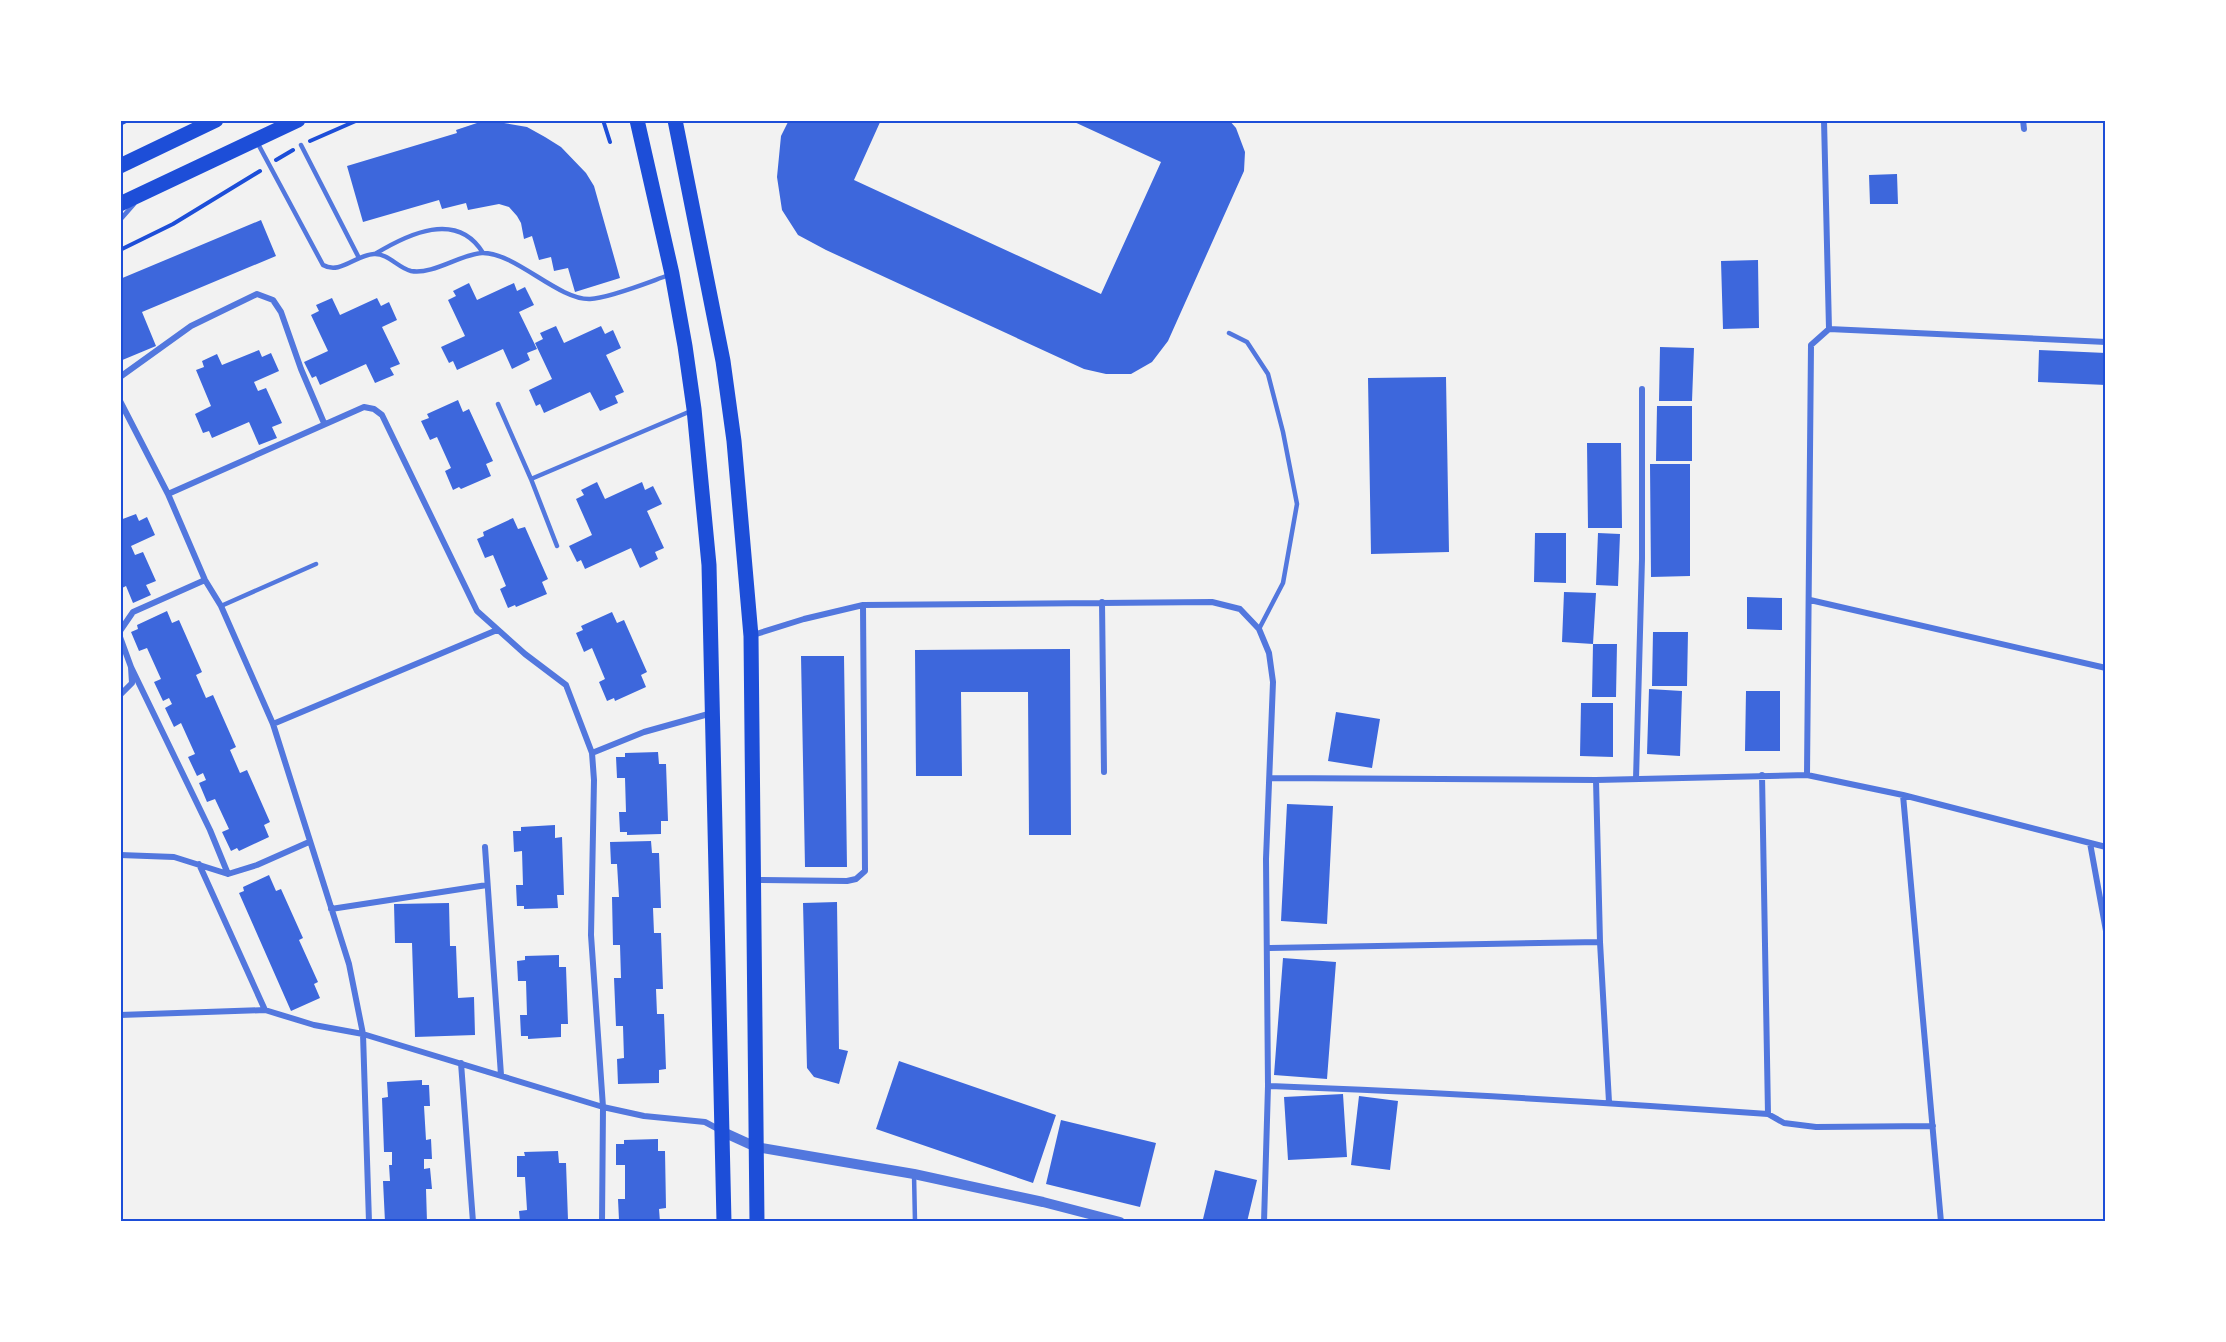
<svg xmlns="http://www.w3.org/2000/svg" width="2226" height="1342" viewBox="0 0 2226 1342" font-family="Manrope,sans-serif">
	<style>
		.building { fill: #3d67dc }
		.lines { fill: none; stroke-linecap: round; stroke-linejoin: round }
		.path { stroke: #1d4ed8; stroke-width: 4 }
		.service { stroke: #5277de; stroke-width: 4.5 }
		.minor { stroke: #5277de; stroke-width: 6 }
		.tertiary { stroke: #5277de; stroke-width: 10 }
		.primary { stroke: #1d4ed8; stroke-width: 15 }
		.neatline { fill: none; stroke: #1d4ed8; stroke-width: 2 }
	</style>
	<rect width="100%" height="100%" fill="#f2f2f2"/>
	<path class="building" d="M 486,120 L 527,127 L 545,137 L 561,147 L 586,173 L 594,186 L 620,278 L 575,292 L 568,268 L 554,271 L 551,257 L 539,260 L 532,236 L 524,239 L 521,223 L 517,216 L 509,207 L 499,204 L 468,210 L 466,203 L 442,209 L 439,200 L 363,222 L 347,166 L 457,133 L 456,130 Z
		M 789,120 L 881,120 L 854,180 L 1101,294 L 1161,162 L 1070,120 L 1229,120 L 1236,128 L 1245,152 L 1244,171 L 1168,341 L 1152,362 L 1131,374 L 1106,374 L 1084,369 L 826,250 L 798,235 L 782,210 L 777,177 L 781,136 Z
		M 1897,174 L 1898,204 L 1870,204 L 1869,175 Z
		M 261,220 L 276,256 L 142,312 L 156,346 L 120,361 L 120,279 Z
		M 1758,260 L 1759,328 L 1723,329 L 1721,261 Z
		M 469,283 L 477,300 L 514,283 L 517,291 L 525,287 L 534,305 L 519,312 L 537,349 L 527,353 L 530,360 L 512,369 L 503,349 L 457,370 L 453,361 L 449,363 L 441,347 L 465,336 L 448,300 L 456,296 L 453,291 Z
		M 332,298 L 340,315 L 377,298 L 381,306 L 389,302 L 397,320 L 382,327 L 400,364 L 390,368 L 394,375 L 375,383 L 366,364 L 320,385 L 316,376 L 312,378 L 304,362 L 328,351 L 311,315 L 319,311 L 316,305 Z
		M 556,326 L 564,343 L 601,326 L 605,334 L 613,330 L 621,348 L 606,355 L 624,392 L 615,396 L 618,403 L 600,411 L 590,392 L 544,413 L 540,404 L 536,406 L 529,390 L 552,379 L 535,343 L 543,339 L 540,333 Z
		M 1660,347 L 1694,348 L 1692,401 L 1659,401 Z
		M 259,350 L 262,357 L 271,353 L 279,371 L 254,382 L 258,391 L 266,388 L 282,423 L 272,427 L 277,438 L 259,445 L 249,422 L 212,438 L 209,431 L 203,433 L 195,414 L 211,406 L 196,370 L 204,367 L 202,361 L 217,354 L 222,365 Z
		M 2039,350 L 2106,353 L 2106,385 L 2038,382 Z
		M 1446,377 L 1449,552 L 1371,554 L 1368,378 Z
		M 458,400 L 463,412 L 469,409 L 493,461 L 486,464 L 491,476 L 461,489 L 459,487 L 453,490 L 445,471 L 451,468 L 437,437 L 430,440 L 421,421 L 429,418 L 427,414 Z
		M 1657,406 L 1692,406 L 1692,461 L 1656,461 Z
		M 1587,443 L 1621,443 L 1622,528 L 1588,528 Z
		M 1650,464 L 1690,464 L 1690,576 L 1651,577 Z
		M 597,482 L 605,499 L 642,482 L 645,490 L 653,486 L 662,504 L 647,511 L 664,548 L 655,552 L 658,559 L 640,568 L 631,548 L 585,569 L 581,560 L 577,562 L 569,546 L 592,535 L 576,499 L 584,495 L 581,490 Z
		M 136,514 L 139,521 L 147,517 L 155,535 L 131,546 L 135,555 L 143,552 L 156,581 L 146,585 L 151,595 L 133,603 L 126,586 L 120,589 L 120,520 Z
		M 513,518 L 518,529 L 525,527 L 548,579 L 542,582 L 547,594 L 516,607 L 515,605 L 508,608 L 500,589 L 506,586 L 493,555 L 485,558 L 477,539 L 484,536 L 483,532 Z
		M 1535,533 L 1566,533 L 1566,583 L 1534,582 Z
		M 1598,533 L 1620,534 L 1618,586 L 1596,585 Z
		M 1564,592 L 1596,593 L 1593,644 L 1562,642 Z
		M 1747,597 L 1782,598 L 1782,630 L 1747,629 Z
		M 167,611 L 172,623 L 179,620 L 202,672 L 196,675 L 206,698 L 213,695 L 236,747 L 230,750 L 240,773 L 247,770 L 270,822 L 264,825 L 269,837 L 239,851 L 237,848 L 231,851 L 222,832 L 229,829 L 215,799 L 207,802 L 199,783 L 206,780 L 203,773 L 197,776 L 188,757 L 195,754 L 181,723 L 174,727 L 165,708 L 172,704 L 169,698 L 163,701 L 154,682 L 161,679 L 147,648 L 139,651 L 131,632 L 138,629 L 137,625 Z
		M 612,612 L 617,623 L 624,620 L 647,672 L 641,675 L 646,687 L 615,701 L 614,698 L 607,701 L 599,682 L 605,679 L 592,648 L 584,652 L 576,633 L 583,630 L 581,626 Z
		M 1653,632 L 1688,632 L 1687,686 L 1652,686 Z
		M 1593,644 L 1617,644 L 1616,697 L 1592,697 Z
		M 1070,649 L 1071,835 L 1029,835 L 1028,692 L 961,692 L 962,776 L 916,776 L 915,650 Z
		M 801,656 L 844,656 L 847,867 L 805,867 Z
		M 1649,689 L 1682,691 L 1680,756 L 1647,754 Z
		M 1746,691 L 1780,691 L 1780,751 L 1745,751 Z
		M 1581,703 L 1613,703 L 1613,757 L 1580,756 Z
		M 1336,712 L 1380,719 L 1372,768 L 1328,761 Z
		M 658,752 L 659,764 L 666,764 L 668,821 L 661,821 L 661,834 L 627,835 L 627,832 L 620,832 L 619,812 L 626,812 L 625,778 L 617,778 L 616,757 L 625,757 L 625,753 Z
		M 1287,804 L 1333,806 L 1327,924 L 1281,921 Z
		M 555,825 L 555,838 L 562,837 L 564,895 L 557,895 L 558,908 L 524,909 L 524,906 L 517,906 L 516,885 L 523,885 L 522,851 L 514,852 L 513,831 L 521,831 L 521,827 Z
		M 651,841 L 652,853 L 659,853 L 661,908 L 653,908 L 654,933 L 661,933 L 663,989 L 656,989 L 657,1014 L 664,1014 L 666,1069 L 659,1070 L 659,1083 L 618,1084 L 617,1059 L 624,1058 L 623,1026 L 616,1026 L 614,978 L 621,978 L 620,945 L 613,945 L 612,897 L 619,897 L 617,864 L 611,864 L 610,842 Z
		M 269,875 L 276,891 L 281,889 L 303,938 L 299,940 L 318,982 L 314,984 L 320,998 L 291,1011 L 239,893 L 244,891 L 243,887 Z
		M 837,902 L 839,1049 L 848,1051 L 839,1084 L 814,1077 L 807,1068 L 803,903 Z
		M 449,903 L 450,946 L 456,946 L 458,998 L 474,997 L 475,1035 L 415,1037 L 412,943 L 395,943 L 394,904 Z
		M 559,955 L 559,967 L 566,967 L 568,1024 L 561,1024 L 561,1037 L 528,1039 L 528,1036 L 521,1036 L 520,1015 L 527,1015 L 526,981 L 518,981 L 517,961 L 525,960 L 525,956 Z
		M 1283,958 L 1336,962 L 1327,1079 L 1274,1075 Z
		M 899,1061 L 1056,1115 L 1033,1183 L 876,1129 Z
		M 422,1080 L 422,1085 L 429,1085 L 430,1106 L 424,1106 L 426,1140 L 431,1139 L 432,1159 L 424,1159 L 424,1169 L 430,1168 L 432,1189 L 426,1189 L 427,1222 L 385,1222 L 383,1181 L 390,1181 L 389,1165 L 392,1165 L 392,1152 L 384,1152 L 382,1098 L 388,1097 L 387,1082 Z
		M 1343,1094 L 1347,1157 L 1288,1160 L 1284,1097 Z
		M 1359,1096 L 1398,1101 L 1390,1170 L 1351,1165 Z
		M 1061,1120 L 1156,1143 L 1140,1207 L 1046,1184 Z
		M 658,1139 L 658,1151 L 665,1151 L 666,1208 L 659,1209 L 660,1222 L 626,1222 L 626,1219 L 619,1220 L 618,1199 L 625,1199 L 625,1165 L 616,1165 L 616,1144 L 624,1144 L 624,1140 Z
		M 558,1151 L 559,1163 L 566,1163 L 568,1220 L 561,1220 L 561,1222 L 520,1222 L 519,1211 L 527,1210 L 525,1177 L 517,1177 L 517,1156 L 525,1156 L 524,1152 Z
		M 1215,1170 L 1257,1180 L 1247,1222 L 1216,1222 L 1203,1219 Z"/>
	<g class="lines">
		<path class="path" d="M 603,120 L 610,142
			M 120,124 L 128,120
			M 310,141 L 358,120
			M 276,160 L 293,150
			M 120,250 L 173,224 L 260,171"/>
		<path class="service" d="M 257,142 L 323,265 C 340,275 355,255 374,254 C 388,253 398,268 411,271 C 433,275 461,254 482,253 C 515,252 558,300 590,299 C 610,298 649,282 669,275
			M 301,145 L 359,258
			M 120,220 L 134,204
			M 375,254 C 408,234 457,210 483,253
			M 1229,333 L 1247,342 L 1268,374 L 1283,432 L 1297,504 L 1283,583 L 1259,629
			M 498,404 L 531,479 L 691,411
			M 531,479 L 557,546
			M 221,606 L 316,564
			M 914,1174 L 915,1222"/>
		<path class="minor" d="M 1824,120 L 1829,329 L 1811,345 L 1807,775 L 1903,795 L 2106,847
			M 2023,120 L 2024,129
			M 1829,329 L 2106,342
			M 120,377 L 191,326 L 257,294 L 273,300 L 281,312 L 301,369 L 324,423
			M 120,401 L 168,494
			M 1810,600 L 2106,668
			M 1102,602 L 1104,772
			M 120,631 L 133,612 L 205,580
			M 753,635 L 804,619 L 863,605 L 1212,602 L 1240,609 L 1259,629 L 1269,653 L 1273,682 L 1266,859 L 1268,1086 L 1264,1222
			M 120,637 L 131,667 L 132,683 L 120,695
			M 131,667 L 210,830 L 228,874
			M 273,724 L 497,630
			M 592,753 L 644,732 L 712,713
			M 1762,775 L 1768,1114
			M 1270,778 L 1596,780 L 1807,775
			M 1636,779 L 1642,559 L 1642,389
			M 1596,780 L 1600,942 L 1609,1102
			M 1903,795 L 1941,1222
			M 2090,843 L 2106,931
			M 485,847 L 501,1075
			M 120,855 L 174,857 L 228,874 L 257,865 L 309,842
			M 199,864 L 265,1010
			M 753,880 L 847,881 L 856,879 L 865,871 L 863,605
			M 331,909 L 487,885
			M 1267,948 L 1600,942
			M 120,1015 L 265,1010 L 314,1025 L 363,1034 L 603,1107 L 644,1116 L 705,1122 L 720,1130
			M 461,1063 L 473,1222
			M 1268,1086 C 1435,1092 1601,1102 1768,1114 L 1784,1123 L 1816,1127 L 1933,1126
			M 369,1222 L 363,1034 L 349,964 L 273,724 L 221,606 L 205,580 L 168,494 L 364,407 L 374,409 L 382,415 L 477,611 L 525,654 L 566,685 L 592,753 L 594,780 L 591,935 L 603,1107 L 602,1222"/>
		<path class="tertiary" d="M 723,1132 L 756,1147 L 914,1174 L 1043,1202 L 1120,1222"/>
		<path class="primary" d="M 637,120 L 672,274 L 685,346 L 694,409 L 709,565 L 724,1222
			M 675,120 L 723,361 L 734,441 L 751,636 L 757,1222
			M 120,166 L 216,120
			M 120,204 L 298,120"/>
	</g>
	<rect width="2226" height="1342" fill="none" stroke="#ffffff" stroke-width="243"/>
	<rect x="122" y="122" width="1982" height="1098" class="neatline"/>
</svg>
